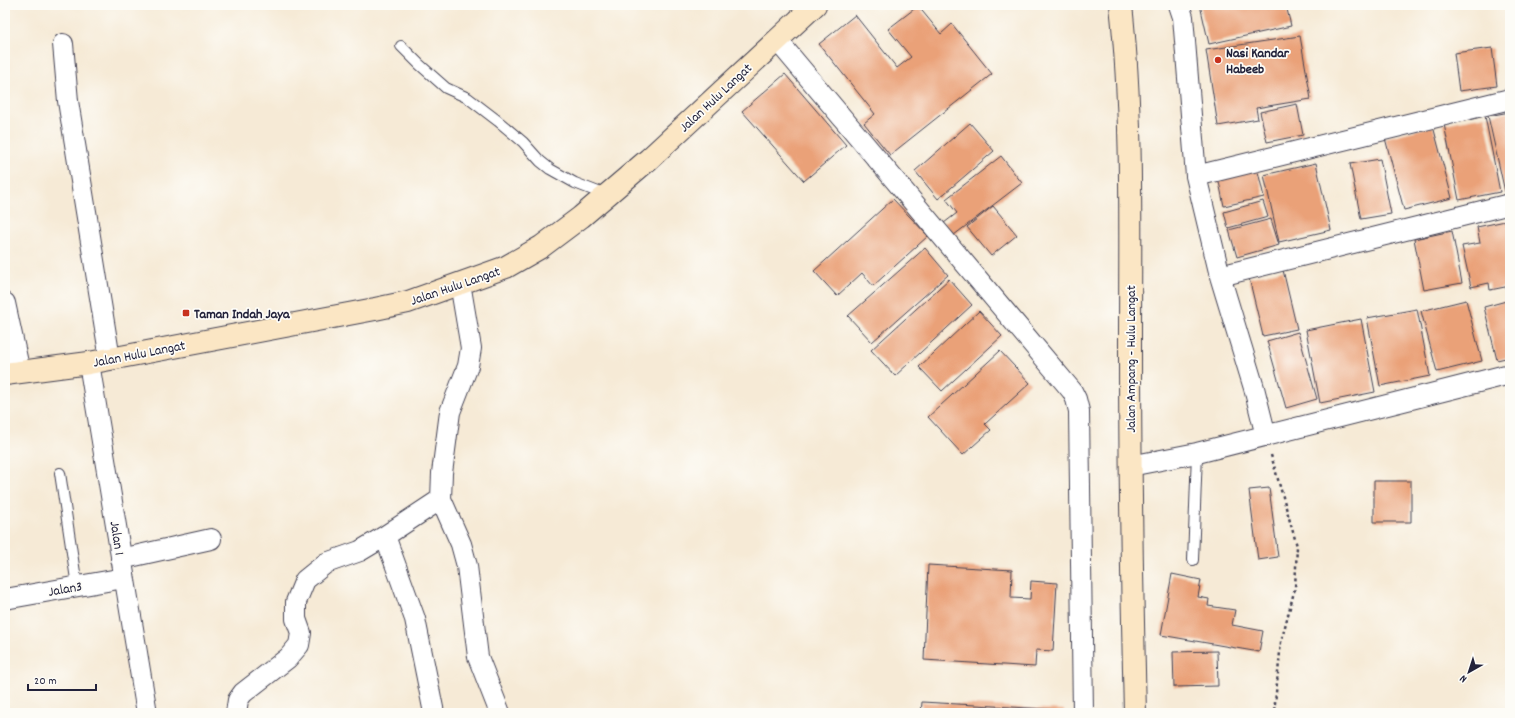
<svg xmlns="http://www.w3.org/2000/svg" width="1515" height="718" viewBox="0 0 1515 718" font-family="Dekko,sans-serif">
	<style>
		.building { fill: #eaa178 }
		.lines { fill: none; stroke-linecap: round; stroke-linejoin: round }
		.lane-casing { stroke: #424052; stroke-width: 12 }
		.street-casing { stroke: #424052; stroke-width: 22 }
		.secondary-casing { stroke: #424052; stroke-width: 24 }
		.path { stroke: #424052; stroke-width: 2.5; stroke-dasharray: 3 3; stroke-linecap: butt }
		.lane { stroke: #fff; stroke-width: 10 }
		.street { stroke: #fff; stroke-width: 20 }
		.secondary { stroke: #fbe6c4; stroke-width: 22 }
		.poi-dot { fill: #c8321e; stroke: #fdfcf7; stroke-width: 1.5 }
		.labels { text-anchor: middle; stroke-width: 3.5; stroke-linejoin: round; paint-order: stroke }
		.poi-label { font-size: 14px; font-weight: bold; fill: #22223b; stroke: #fdfcf7; text-anchor: start }
		.street-label { font-size: 14px; fill: #22223b; stroke: #fdfcf7 }
	</style>
	<rect width="100%" height="100%" fill="#fdfcf7"/>
	<filter id="ink" filterUnits="userSpaceOnUse"><feTurbulence type="fractalNoise" baseFrequency=".025" numOctaves="2"/><feDisplacementMap in="SourceGraphic" scale="8" xChannelSelector="R" yChannelSelector="G"/><feConvolveMatrix kernelMatrix="1 2 1 2 8 2 1 2 1" color-interpolation-filters="sRGB"/></filter>
	<filter id="wash" filterUnits="userSpaceOnUse"><feTurbulence type="fractalNoise" baseFrequency=".012" numOctaves="4" result="noise"/><feDisplacementMap in="SourceGraphic" scale="16" xChannelSelector="R" yChannelSelector="G"/><feGaussianBlur stdDeviation="0.9" result="paint"/><feColorMatrix in="noise" values="0 0 0 0 0 0 0 0 0 0 0 0 0 0 0 0 0 1.4 0 .05"/><feComposite in="paint" operator="in"/></filter>
	<g filter="url(#wash)">
		<rect width="100%" height="100%" fill="#f6ead6"/>
		<g id="blocks">
			<path class="building" d="M 1200,5 L 1286,5 L 1291,26 L 1209,44 Z
				M 918,6 L 941,34 L 952,24 L 992,74 L 890,155 L 864,123 L 875,114 L 819,44 L 855,15 L 897,68 L 911,57 L 888,29 Z
				M 1300,36 L 1311,99 L 1256,108 L 1258,119 L 1218,126 L 1206,50 Z
				M 1492,48 L 1497,86 L 1459,91 L 1454,53 Z
				M 785,74 L 846,145 L 804,181 L 742,111 Z
				M 1297,104 L 1303,135 L 1267,142 L 1260,112 Z
				M 1510,112 L 1510,191 L 1505,192 L 1488,116 Z
				M 1485,116 L 1500,192 L 1459,200 L 1444,124 Z
				M 970,123 L 994,151 L 938,199 L 915,171 Z
				M 1433,126 L 1452,198 L 1404,210 L 1385,138 Z
				M 1001,156 L 1022,183 L 954,235 L 944,223 L 957,213 L 946,199 Z
				M 1380,159 L 1391,214 L 1361,219 L 1350,164 Z
				M 1256,163 L 1264,197 L 1224,206 L 1217,172 Z
				M 1316,163 L 1331,230 L 1279,242 L 1264,175 Z
				M 893,199 L 928,236 L 873,286 L 862,273 L 837,296 L 814,271 Z
				M 1263,201 L 1268,217 L 1228,228 L 1224,212 Z
				M 993,206 L 1017,235 L 991,256 L 967,227 Z
				M 1271,219 L 1279,245 L 1237,257 L 1229,230 Z
				M 1510,220 L 1510,286 L 1490,290 L 1489,283 L 1471,287 L 1462,246 L 1480,243 L 1477,227 Z
				M 1452,231 L 1462,283 L 1424,290 L 1414,239 Z
				M 925,248 L 948,275 L 872,342 L 848,316 Z
				M 1283,270 L 1297,329 L 1263,336 L 1249,278 Z
				M 949,279 L 972,305 L 895,376 L 871,350 Z
				M 1466,300 L 1482,361 L 1437,372 L 1421,311 Z
				M 1510,300 L 1510,357 L 1497,360 L 1484,307 Z
				M 1417,309 L 1430,376 L 1380,386 L 1367,318 Z
				M 979,311 L 1002,336 L 942,391 L 919,367 Z
				M 1361,319 L 1375,392 L 1320,403 L 1306,330 Z
				M 1298,332 L 1317,399 L 1286,408 L 1267,341 Z
				M 1000,351 L 1030,383 L 985,424 L 991,430 L 963,455 L 928,417 Z
				M 1374,481 L 1411,481 L 1411,522 L 1374,522 Z
				M 1269,488 L 1278,557 L 1258,560 L 1249,490 Z
				M 928,565 L 1012,570 L 1011,598 L 1030,599 L 1031,581 L 1057,583 L 1053,651 L 1036,650 L 1035,667 L 924,660 Z
				M 1172,574 L 1201,580 L 1198,597 L 1209,599 L 1208,606 L 1235,610 L 1232,625 L 1263,631 L 1259,652 L 1161,635 Z
				M 1217,651 L 1218,686 L 1174,687 L 1173,652 Z
				M 922,702 L 1064,710 L 1064,713 L 921,713 Z"/>
		</g>
	</g>
	<g filter="url(#ink)">
		<use href="#blocks" fill-opacity="0" stroke="#424052" stroke-width="1"/>
		<g class="lines">
			<g class="lane-casing">
				<path id="lane" d="M 401,46 L 420,65 L 446,88 L 468,98 L 498,121 L 523,142 L 540,161 L 550,169 L 575,183 L 606,195
					M 60,473 L 77,586
					M 1193,560 L 1197,453"/>
			</g>
			<g class="street-casing">
				<path id="street" d="M 1179,5 L 1183,17 L 1196,176 L 1220,276 L 1254,388 L 1266,436
					M 777,40 L 1072,391 L 1076,399 L 1079,411 L 1083,713
					M 63,44 L 68,101 L 110,359
					M 1196,176 L 1510,99
					M 1220,276 L 1510,204
					M 460,283 L 471,348 L 468,366 L 450,412 L 442,473 L 441,499 L 461,544 L 467,566 L 478,657 L 500,713
					M 5,303 L 20,372
					M 89,363 L 147,713
					M 1130,466 L 1197,453 L 1510,374
					M 385,536 L 415,619 L 434,713
					M 121,559 L 211,539
					M 5,599 L 124,578
					M 236,713 L 238,700 L 243,693 L 288,658 L 299,645 L 301,633 L 296,619 L 296,602 L 305,580 L 326,563 L 360,551 L 385,536 L 441,499"/>
			</g>
			<g class="secondary-casing">
				<path id="secondary" d="M 1121,5 C 1133,118 1130,232 1130,346 C 1130,469 1132,591 1135,713
					M 5,374 L 89,363 L 375,309 L 408,302 L 506,267 L 541,247 L 581,217 L 649,159 L 815,5"/>
			</g>
			<path class="path" d="M 1271,455 L 1297,546 L 1295,588 L 1281,642 L 1274,713"/>
			<use href="#lane" class="lane"/>
			<use href="#street" class="street"/>
			<use href="#secondary" class="secondary"/>
		</g>
	</g>
	<g class="poi-dot">
		<circle cx="1218" cy="60" r="4"/>
		<rect x="182" y="309" width="8" height="8" rx="2"/>
	</g>
	<g class="labels">
		<g class="poi-label">
			<text x="1226" y="57">Nasi Kandar<tspan x="1226" dy="16">Habeeb</tspan></text>
			<text x="194" y="318">Taman Indah Jaya</text>
		</g>
		<g class="street-label">
			<text transform="translate(715 97) rotate(-43)" y="5">Jalan Hulu Langat</text>
			<text transform="translate(455 285) rotate(-19)" y="5">Jalan Hulu Langat</text>
			<text transform="translate(139 353) rotate(-11)" y="5">Jalan Hulu Langat</text>
			<text transform="translate(1130 359) rotate(-90)" y="5">Jalan Ampang - Hulu Langat</text>
			<text transform="translate(118 538) rotate(81)" y="5">Jalan 1</text>
			<text transform="translate(65 588) rotate(-10)" y="5">Jalan3</text>
		</g>
	</g>
	<rect width="1515" height="718" fill="none" stroke="#fdfcf7" stroke-width="20"/>
	<g transform="translate(1469 672) rotate(219)" stroke="#fdfcf7" stroke-width="3" paint-order="stroke">
	<path d="M0-3L7 15L0 10L-7 15Z" fill="#22223b"/>
	<text y="-6" font-size="11" font-weight="bold" text-anchor="middle" fill="#22223b">N</text>
	</g>
	<path d="M28 684v6h68v-6" fill="none" stroke="#22223b" stroke-width="2"/>
	<text x="34" y="684" font-size="12" fill="#22223b" stroke="#fdfcf7" stroke-width="3" paint-order="stroke">20 m</text>
</svg>
